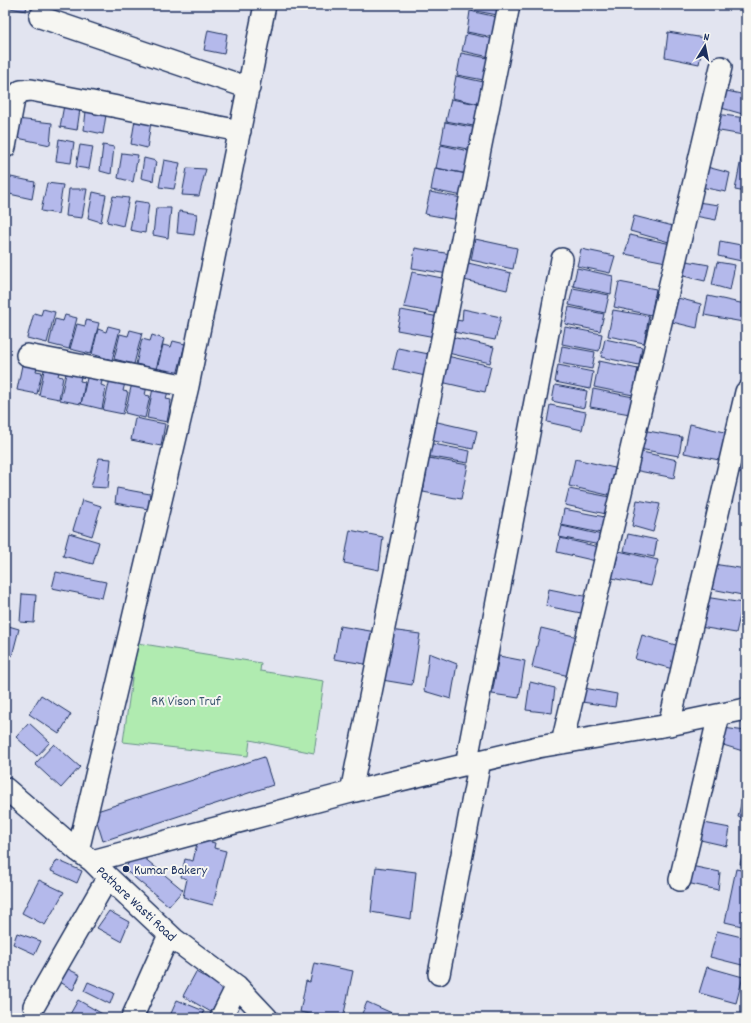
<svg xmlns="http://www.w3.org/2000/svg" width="751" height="1023" viewBox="0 0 751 1023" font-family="Dekko,sans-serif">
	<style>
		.green { fill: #b0ebb0; stroke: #668d87 }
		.building { fill: #b4b9eb; stroke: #1b2f5e }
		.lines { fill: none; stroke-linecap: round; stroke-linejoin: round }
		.minor-casing { stroke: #1b2f5e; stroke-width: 24 }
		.minor { stroke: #f6f6f2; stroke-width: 21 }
		.poi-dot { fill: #1b2f5e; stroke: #f6f6f2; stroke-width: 1.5 }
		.labels { text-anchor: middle; stroke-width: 4; stroke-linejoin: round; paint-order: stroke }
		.park-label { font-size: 14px; fill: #39556e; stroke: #f6f6f2 }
		.poi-label { font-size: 14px; fill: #1b2f5e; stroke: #f6f6f2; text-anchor: start }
		.street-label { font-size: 14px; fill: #1b2f5e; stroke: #f6f6f2 }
	</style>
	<rect width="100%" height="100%" fill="#e2e4f0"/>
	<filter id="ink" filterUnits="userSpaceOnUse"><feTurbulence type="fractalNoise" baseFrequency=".025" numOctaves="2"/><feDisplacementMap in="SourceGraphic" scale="8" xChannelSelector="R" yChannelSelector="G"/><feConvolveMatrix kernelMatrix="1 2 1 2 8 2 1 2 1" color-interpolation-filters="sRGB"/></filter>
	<g filter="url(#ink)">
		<path class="green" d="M 137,643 L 261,663 L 260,671 L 324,681 L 314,753 L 250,740 L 248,756 L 123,742 Z"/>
		<path class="building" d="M 5,5 L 27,5 L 26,11 L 5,7 Z
			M 472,5 L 506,5 L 503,16 L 471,10 Z
			M 470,11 L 502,18 L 498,38 L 467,32 Z
			M 208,30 L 227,34 L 224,54 L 204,50 Z
			M 668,32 L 704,38 L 699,64 L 665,57 Z
			M 466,33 L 498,40 L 494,58 L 462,51 Z
			M 461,53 L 493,59 L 489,81 L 457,75 Z
			M 456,76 L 488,83 L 484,105 L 452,98 Z
			M 722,90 L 746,95 L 746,115 L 718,107 Z
			M 451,99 L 483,105 L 479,127 L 446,121 Z
			M 64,105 L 80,109 L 77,130 L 60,127 Z
			M 86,111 L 106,115 L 103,134 L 84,130 Z
			M 716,114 L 745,118 L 743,135 L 714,130 Z
			M 17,119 L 52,123 L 50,145 L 13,137 Z
			M 135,120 L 151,122 L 147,148 L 131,144 Z
			M 445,122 L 477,128 L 473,150 L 441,144 Z
			M 59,139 L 74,142 L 71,163 L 56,161 Z
			M 80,145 L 93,147 L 89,169 L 76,167 Z
			M 103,145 L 114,147 L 111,174 L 100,171 Z
			M 441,145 L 473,152 L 468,174 L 436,168 Z
			M 122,153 L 138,155 L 133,182 L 118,178 Z
			M 144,158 L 156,161 L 153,181 L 141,178 Z
			M 741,159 L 746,159 L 746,192 L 735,190 Z
			M 164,160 L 180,163 L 174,189 L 159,187 Z
			M 703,166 L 730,173 L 726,192 L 696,186 Z
			M 187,168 L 206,169 L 199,196 L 182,195 Z
			M 435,168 L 467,174 L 463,196 L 431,190 Z
			M 6,176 L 35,182 L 32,199 L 5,193 Z
			M 47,183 L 63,185 L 58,214 L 41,211 Z
			M 69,189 L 87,189 L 82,218 L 66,216 Z
			M 93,192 L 106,195 L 101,222 L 88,218 Z
			M 430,192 L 462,198 L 458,220 L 425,214 Z
			M 113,196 L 129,198 L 123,226 L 107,222 Z
			M 135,201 L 149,203 L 145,233 L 130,230 Z
			M 697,202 L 719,205 L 716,220 L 695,216 Z
			M 156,208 L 171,208 L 168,238 L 153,235 Z
			M 179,211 L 197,214 L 194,235 L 177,233 Z
			M 634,216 L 673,226 L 669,242 L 630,231 Z
			M 630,235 L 671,244 L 666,262 L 625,254 Z
			M 475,239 L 517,248 L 513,269 L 471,260 Z
			M 720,241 L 746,246 L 746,262 L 718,256 Z
			M 415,248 L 451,254 L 448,274 L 412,268 Z
			M 581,249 L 615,256 L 610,273 L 577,266 Z
			M 681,260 L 709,265 L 705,281 L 679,275 Z
			M 717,262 L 735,265 L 730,290 L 712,285 Z
			M 468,263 L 511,273 L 507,290 L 464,280 Z
			M 577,268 L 613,276 L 611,294 L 573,286 Z
			M 412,272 L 447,279 L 440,314 L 404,307 Z
			M 619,282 L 656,289 L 651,315 L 614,307 Z
			M 573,288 L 609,295 L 605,313 L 569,305 Z
			M 708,296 L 745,304 L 743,322 L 704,315 Z
			M 674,297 L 701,304 L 697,328 L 668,321 Z
			M 569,307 L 604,314 L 600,331 L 565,324 Z
			M 43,309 L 55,312 L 47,343 L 27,338 L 34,313 L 41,315 Z
			M 463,309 L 501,317 L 495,340 L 453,332 L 456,320 L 462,321 Z
			M 401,310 L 439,317 L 435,337 L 397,330 Z
			M 613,310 L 649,316 L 644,343 L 608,336 Z
			M 65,315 L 77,318 L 69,349 L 49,344 L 55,319 L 63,321 Z
			M 86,320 L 99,323 L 91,354 L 70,349 L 77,324 L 85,326 Z
			M 108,326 L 120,329 L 112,360 L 92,354 L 98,329 L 106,332 Z
			M 565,327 L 602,334 L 599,351 L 562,344 Z
			M 130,330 L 142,333 L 134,364 L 114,359 L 120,334 L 128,336 Z
			M 152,335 L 164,339 L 156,369 L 136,364 L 142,339 L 150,341 Z
			M 452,337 L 494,347 L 490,363 L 448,353 Z
			M 605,339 L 642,347 L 639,365 L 601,357 Z
			M 173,341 L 185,344 L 177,375 L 157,369 L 163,345 L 171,347 Z
			M 562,346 L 595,352 L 592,369 L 559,363 Z
			M 398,348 L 434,355 L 430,377 L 393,369 Z
			M 447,356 L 491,366 L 485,392 L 441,382 Z
			M 23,360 L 38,363 L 36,371 L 42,372 L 37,394 L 17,390 Z
			M 599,361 L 638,369 L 633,395 L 594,387 Z
			M 45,365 L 60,368 L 58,376 L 63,377 L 59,399 L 39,395 Z
			M 558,365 L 593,372 L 590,389 L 555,382 Z
			M 67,369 L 82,372 L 80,381 L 85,382 L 81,404 L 60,400 Z
			M 88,374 L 103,377 L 101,385 L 106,387 L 102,409 L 81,404 Z
			M 110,379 L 125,383 L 123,391 L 128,392 L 123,414 L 103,410 Z
			M 132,383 L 147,386 L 145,395 L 150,396 L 145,418 L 125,413 Z
			M 555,385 L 587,391 L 584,408 L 552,401 Z
			M 153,388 L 168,391 L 166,399 L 171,400 L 167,422 L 147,418 Z
			M 593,389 L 633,397 L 630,414 L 590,407 Z
			M 550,405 L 586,412 L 582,430 L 547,422 Z
			M 135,418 L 165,424 L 161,446 L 131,440 Z
			M 433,421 L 477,431 L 473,449 L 429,440 Z
			M 690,424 L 729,433 L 724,461 L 684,453 Z
			M 642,430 L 682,437 L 679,456 L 639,449 Z
			M 428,443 L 470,451 L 468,463 L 426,456 Z
			M 638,451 L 677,460 L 674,478 L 634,470 Z
			M 739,452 L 746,454 L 746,474 L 735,472 Z
			M 99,458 L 111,459 L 108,488 L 91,487 Z
			M 429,458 L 468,465 L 461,499 L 423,492 Z
			M 575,459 L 619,469 L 612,496 L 569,486 Z
			M 117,488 L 150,494 L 148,509 L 115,503 Z
			M 569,489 L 610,497 L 606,514 L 565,505 Z
			M 82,500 L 101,506 L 92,536 L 73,530 Z
			M 637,500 L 660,504 L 653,532 L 632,526 Z
			M 564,509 L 605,517 L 601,533 L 561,525 Z
			M 562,526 L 602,535 L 600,545 L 559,537 Z
			M 350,530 L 383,537 L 379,570 L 344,563 Z
			M 69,533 L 99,542 L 93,564 L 63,556 Z
			M 628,534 L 657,540 L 654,557 L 624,551 Z
			M 560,538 L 599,547 L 596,561 L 557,552 Z
			M 619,551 L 658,560 L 651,586 L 612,578 Z
			M 713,564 L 746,569 L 742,595 L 707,588 Z
			M 56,572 L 106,582 L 102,598 L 52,588 Z
			M 549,589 L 589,597 L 586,614 L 546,606 Z
			M 22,594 L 36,595 L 34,623 L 20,622 Z
			M 705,597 L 743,603 L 736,633 L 700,627 Z
			M 5,625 L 19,629 L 12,656 L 5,654 Z
			M 340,626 L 376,632 L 371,665 L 334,659 Z
			M 541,628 L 578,637 L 569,676 L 532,667 Z
			M 390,630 L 420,634 L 412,685 L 382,680 Z
			M 642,635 L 679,646 L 673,669 L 635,659 Z
			M 429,653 L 457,664 L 451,699 L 424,691 Z
			M 499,656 L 525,661 L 519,698 L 492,694 Z
			M 530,682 L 555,688 L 552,713 L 526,710 Z
			M 584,688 L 617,694 L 615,707 L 582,702 Z
			M 41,695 L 71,714 L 59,734 L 29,714 Z
			M 29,723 L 50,742 L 37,756 L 16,737 Z
			M 723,728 L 746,731 L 746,752 L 720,744 Z
			M 54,744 L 80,767 L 61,788 L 35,764 Z
			M 264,757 L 273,785 L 103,841 L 94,812 Z
			M 744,792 L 746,792 L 746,819 L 738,817 Z
			M 699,822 L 730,828 L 727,846 L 696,839 Z
			M 746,838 L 746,865 L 740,864 Z
			M 198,839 L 215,843 L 214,848 L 226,851 L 213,905 L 183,897 L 187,879 L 181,877 L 185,859 L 193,861 Z
			M 137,852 L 183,890 L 169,906 L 124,869 Z
			M 57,860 L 82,871 L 77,883 L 51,871 Z
			M 691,866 L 720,872 L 718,890 L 687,883 Z
			M 376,867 L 416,872 L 411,919 L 371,912 Z
			M 736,869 L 746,871 L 746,927 L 725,922 Z
			M 39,880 L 64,892 L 45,925 L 22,913 Z
			M 109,911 L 129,922 L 121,941 L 97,928 Z
			M 717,931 L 746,938 L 746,966 L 710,957 Z
			M 17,933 L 41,941 L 35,954 L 13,944 Z
			M 314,963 L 353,971 L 343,1018 L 331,1018 L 300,1012 L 306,981 L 310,982 Z
			M 64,967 L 80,975 L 73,990 L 57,980 Z
			M 707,967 L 743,977 L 736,1003 L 699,993 Z
			M 196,972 L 224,988 L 211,1012 L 183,996 Z
			M 88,982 L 114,993 L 110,1004 L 84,991 Z
			M 78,1000 L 106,1016 L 105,1018 L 73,1018 L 69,1016 Z
			M 177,1000 L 204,1011 L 202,1018 L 169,1018 Z
			M 367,1002 L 403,1018 L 360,1018 Z
			M 648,1013 L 673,1018 L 647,1018 Z"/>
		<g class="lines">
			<g class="minor-casing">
				<path id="minor" d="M 40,17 L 249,88
					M 5,147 L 14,99 L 21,91 L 31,90 L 240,131
					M 27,355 L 188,386
					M 669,725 L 746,392
					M 562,743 L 721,67
					M 466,765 L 562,259
					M 5,788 L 78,851 L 92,861 L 108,877 L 174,939 L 237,986 L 267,1018
					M 351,792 L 509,5
					M 78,851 L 188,386 L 265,5
					M 92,861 L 351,792 L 538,747 L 669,725 L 746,709
					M 680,880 L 719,715
					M 439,974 L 480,761
					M 34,1006 L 108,877
					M 132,1018 L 169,935
					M 221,1018 L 237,986"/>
			</g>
			<use href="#minor" class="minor"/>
		</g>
	</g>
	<circle class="poi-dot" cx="126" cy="869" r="4"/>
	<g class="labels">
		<g class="park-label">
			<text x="186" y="705">RK Vison Truf</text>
		</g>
		<g class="poi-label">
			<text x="134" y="874">Kumar Bakery</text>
		</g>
		<g class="street-label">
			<text transform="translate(137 903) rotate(43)" y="5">Pathare Wasti Road</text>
		</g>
	</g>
	<rect width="751" height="1023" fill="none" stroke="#f6f6f2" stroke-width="20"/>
	<rect x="10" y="10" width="731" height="1003" fill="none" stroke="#1b2f5e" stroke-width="1.5" filter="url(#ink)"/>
	<g transform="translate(705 46) rotate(10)" stroke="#f6f6f2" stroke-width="3" paint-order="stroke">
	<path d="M0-3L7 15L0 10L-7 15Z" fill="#1b2f5e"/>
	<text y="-6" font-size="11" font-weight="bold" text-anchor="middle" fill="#1b2f5e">N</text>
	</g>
</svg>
